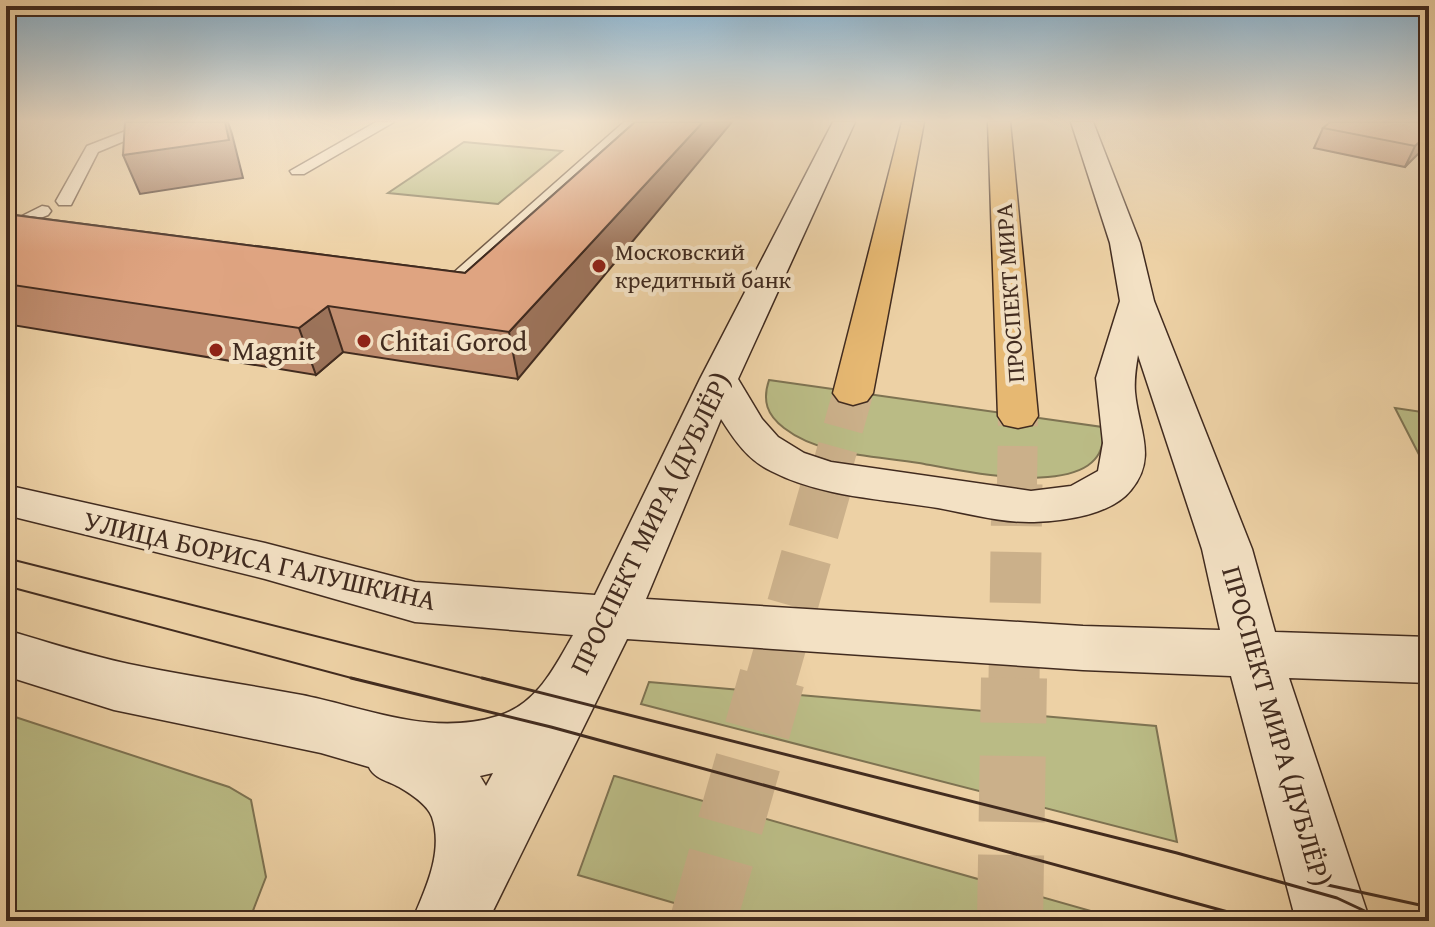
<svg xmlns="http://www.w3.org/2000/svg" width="1435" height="927" viewBox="0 0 1435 927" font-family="'Gentium Book Plus',serif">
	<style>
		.green { fill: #babb85; stroke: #7e7352; stroke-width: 2 }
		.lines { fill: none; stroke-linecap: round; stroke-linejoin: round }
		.primary-tunnel-far2 { stroke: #cbb08a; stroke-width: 40; stroke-dasharray: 40 20; stroke-linecap: butt }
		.primary-tunnel-far1 { stroke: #cbb08a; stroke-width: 51; stroke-dasharray: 51 26; stroke-linecap: butt }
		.primary-tunnel { stroke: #cbb08a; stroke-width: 66; stroke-dasharray: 66 33; stroke-linecap: butt }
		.lane-casing { stroke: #6c5440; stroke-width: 3 }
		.secondary-casing { stroke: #412b1f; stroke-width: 3 }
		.primary-casing { stroke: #412b1f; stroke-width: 3 }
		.lane { fill: #f3e1c4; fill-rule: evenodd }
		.secondary { fill: #f3e1c4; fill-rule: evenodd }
		.primary { fill: #e6b872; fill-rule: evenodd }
		.tram-far1 { stroke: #412b1f; stroke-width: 2 }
		.tram { stroke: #412b1f; stroke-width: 3 }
		.wall { fill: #c08d6f; stroke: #412b1f; stroke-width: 2 }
		.shaded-wall { fill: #9c735a; stroke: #412b1f; stroke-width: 2 }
		.building { fill: #dfa481; stroke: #412b1f; stroke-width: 2 }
		.poi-dot { fill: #8f2418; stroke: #f3e1c4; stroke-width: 3 }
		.labels { text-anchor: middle; stroke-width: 8; stroke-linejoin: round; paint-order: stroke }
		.far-poi-label { font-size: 24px; fill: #412b1f; stroke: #f3e1c4; text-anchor: start }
		.far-street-label { font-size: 24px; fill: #412b1f; stroke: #f3e1c4 }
		.poi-label { font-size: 28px; fill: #412b1f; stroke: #f3e1c4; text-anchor: start }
		.street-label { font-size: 28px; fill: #412b1f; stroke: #f3e1c4 }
	</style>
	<rect width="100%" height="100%" fill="#edd1a5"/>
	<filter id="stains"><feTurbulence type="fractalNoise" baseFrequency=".0025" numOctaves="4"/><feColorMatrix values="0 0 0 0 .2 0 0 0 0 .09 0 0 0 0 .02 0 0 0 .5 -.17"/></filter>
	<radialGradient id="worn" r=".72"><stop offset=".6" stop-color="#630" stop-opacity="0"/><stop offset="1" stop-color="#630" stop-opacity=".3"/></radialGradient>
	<path class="green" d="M 464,142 L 562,151 L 498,204 L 388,193 Z
		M 769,380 L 1102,427 C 1116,507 958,470 919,463 C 876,456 820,456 784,428 C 767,415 762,401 769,380 Z
		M 1395,408 L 1429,413 L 1429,474 Z
		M 649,682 L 1156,726 L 1177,842 L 641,704 Z
		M 6,714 L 229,787 L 251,800 L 266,877 L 249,921 L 6,921 Z
		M 614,776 L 615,776 L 1126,921 L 736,921 L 578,875 Z"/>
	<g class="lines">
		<path class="primary-tunnel-far2" d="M 827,486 L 853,393
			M 1017,486 L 1018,416"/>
		<path class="primary-tunnel-far1" d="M 771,680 L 827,484
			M 1014,680 L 1017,484"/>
		<path class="primary-tunnel" d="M 703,921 L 772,678
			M 1010,921 L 1014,678"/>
		<g class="lane-casing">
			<path id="lane" d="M 149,122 L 170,122 L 98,152 L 71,205 L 59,205 L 56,201 L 87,146 Z
				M 376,122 L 394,122 L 304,174 L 292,174 L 290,171 Z
				M 624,122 L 640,122 L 463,285 L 456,287 L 424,281 L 421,277 L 424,273 L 452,274 Z
				M 42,206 L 48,207 L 51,211 L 48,215 L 23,225 L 14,220 Z"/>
		</g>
		<g class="secondary-casing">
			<path id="secondary" d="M 833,122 L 855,122 L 738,379 L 762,419 L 778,437 L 804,453 L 831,462 L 1031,491 L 1071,486 L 1098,471 L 1103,443 L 1096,378 L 1120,301 L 1110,243 L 1071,122 L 1093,122 L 1140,243 L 1154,301 L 1252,549 L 1275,632 L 1429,637 L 1429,683 L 1289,678 L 1370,921 L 1296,921 L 1231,676 L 1083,670 L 627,639 L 488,921 L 412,921 C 425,890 444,852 432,817 C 427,804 411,794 399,787 C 389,781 374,779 369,767 L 321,753 L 114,710 L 6,676 L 6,630 C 47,642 87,655 129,664 C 186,676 244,684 302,695 C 367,708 430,737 498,716 C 537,704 554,668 573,635 L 415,622 L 265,579 L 6,515 L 6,485 L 265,543 L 415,582 L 595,595 L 700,379 ZM 1138,355 L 1202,549 L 1220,630 L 1083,626 L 646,599 L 721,419 C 735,441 748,460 771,471 C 821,497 883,499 938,508 C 970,514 1002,523 1034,522 C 1064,521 1111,515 1131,490 C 1158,458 1138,428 1135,392 C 1134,379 1136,367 1138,355 ZM 493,773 L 486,786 L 480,776 Z"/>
		</g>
		<g class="primary-casing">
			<path id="primary" d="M 902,122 L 924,122 L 873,393 L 867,401 L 853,405 L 839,401 L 833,393 Z
				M 988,122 L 1010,122 L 1038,416 L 1032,425 L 1018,428 L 1004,425 L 998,416 Z"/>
		</g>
		<use href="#lane" class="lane"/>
		<use href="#secondary" class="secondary"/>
		<use href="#primary" class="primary"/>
		<path class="tram-far1" d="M 6,558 L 490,680
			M 6,586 L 359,680"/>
		<path class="tram" d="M 351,678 L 551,727 L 1261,921
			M 482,678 L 1177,853 L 1337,898 L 1386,921
			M 1323,884 L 1429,907"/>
	</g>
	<path class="wall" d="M 635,122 L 518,379 L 343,352 L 316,375 L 6,324 L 6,214 L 465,273 Z
		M 1429,122 L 1405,167 L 1314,148 L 1323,128 Z"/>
	<path class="shaded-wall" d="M 225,122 L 228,122 L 232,134 L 243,178 L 140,194 L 123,155 Z
		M 703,122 L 732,122 L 518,379 L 509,332 Z
		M 1429,133 L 1429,143 L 1405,167 L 1415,146 Z
		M 328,306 L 343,352 L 316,375 L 299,328 Z"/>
	<path class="building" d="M 125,122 L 225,122 L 229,140 L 123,155 Z
		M 635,122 L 703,122 L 509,332 L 328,306 L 299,328 L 6,284 L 6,214 L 465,273 Z
		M 1330,122 L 1429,122 L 1429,133 L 1415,146 L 1323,128 Z"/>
	<linearGradient id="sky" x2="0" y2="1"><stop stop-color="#89b4d2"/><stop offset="0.48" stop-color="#f7ead6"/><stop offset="1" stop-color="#f7ead6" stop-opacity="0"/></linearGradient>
	<rect width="1435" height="252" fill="url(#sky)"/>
	<g class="poi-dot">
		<circle cx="599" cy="266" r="8"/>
		<circle cx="364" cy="341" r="8"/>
		<circle cx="216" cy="350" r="8"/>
	</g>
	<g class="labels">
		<g class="far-poi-label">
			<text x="615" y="260">Московский<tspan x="615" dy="28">кредитный банк</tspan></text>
		</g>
		<g class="far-street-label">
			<text transform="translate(1010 293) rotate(-94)" y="8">ПРОСПЕКТ МИРА</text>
		</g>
		<g class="poi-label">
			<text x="380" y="351">Chitai Gorod</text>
			<text x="232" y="360">Magnit</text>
		</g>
		<g class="street-label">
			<text transform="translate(650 523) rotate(-64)" y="10">ПРОСПЕКТ МИРА (ДУБЛЁР)</text>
			<text transform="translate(260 560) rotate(13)" y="10">УЛИЦА БОРИСА ГАЛУШКИНА</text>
			<text transform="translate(1277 726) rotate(74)" y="10">ПРОСПЕКТ МИРА (ДУБЛЁР)</text>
		</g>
	</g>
	<rect width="1435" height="927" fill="none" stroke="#edd1a5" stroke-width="32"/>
	<rect x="8" y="8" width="1419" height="911" fill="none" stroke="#412b1f" stroke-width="4"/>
	<rect x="16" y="16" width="1403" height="895" fill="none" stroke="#412b1f" stroke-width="2"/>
	<rect width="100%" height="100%" filter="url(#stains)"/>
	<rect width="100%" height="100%" fill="url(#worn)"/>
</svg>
